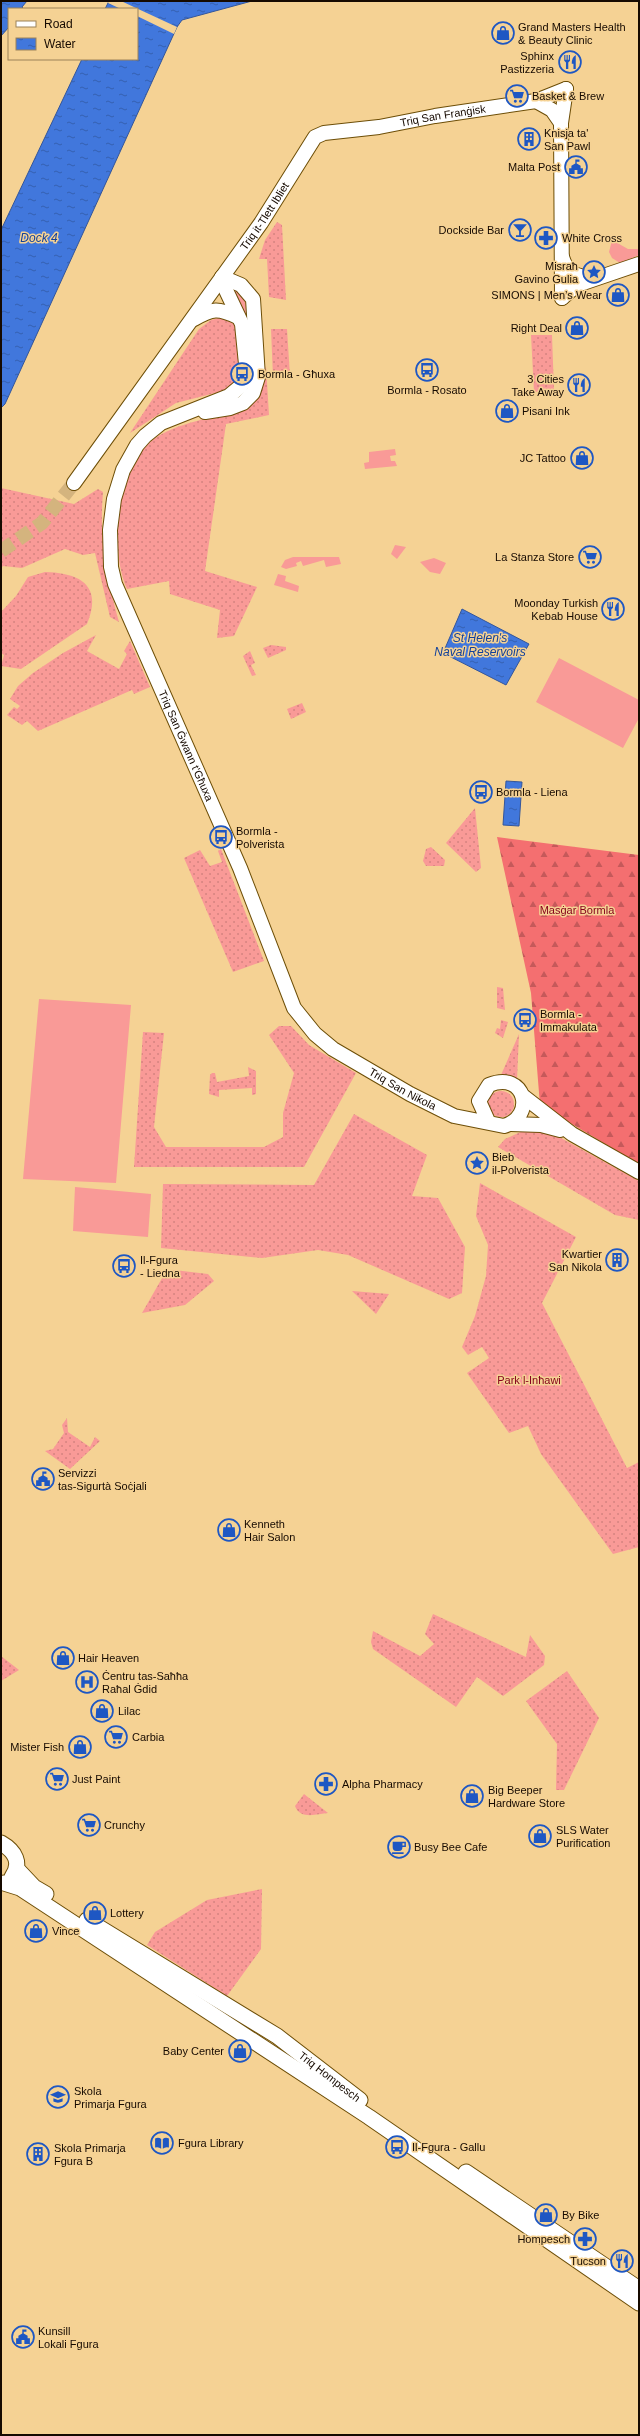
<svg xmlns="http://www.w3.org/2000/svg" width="640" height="2436" viewBox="0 0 640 2436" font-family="Arial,sans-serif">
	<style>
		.grass { fill: url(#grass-dots) }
		.forest { fill: url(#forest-firs) }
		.garden { fill: #f99a97 }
		.water { fill: url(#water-ripples); stroke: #34569a }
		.pier { fill: #f5d294 }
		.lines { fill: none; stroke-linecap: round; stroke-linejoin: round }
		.secondary-tunnel { stroke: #d4b47e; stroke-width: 14; stroke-dasharray: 14 7; stroke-linecap: butt }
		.secondary-casing { stroke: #6d4e07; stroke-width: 16 }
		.primary-casing { stroke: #6d4e07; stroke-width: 17 }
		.secondary { stroke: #fff; stroke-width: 14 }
		.primary { stroke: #fff; stroke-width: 15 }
		.labels { text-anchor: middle; stroke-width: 3; stroke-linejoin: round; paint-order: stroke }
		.poi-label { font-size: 11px; fill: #160a00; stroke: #f5d294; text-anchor: start }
		.street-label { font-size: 11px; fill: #160a00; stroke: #f5d294 }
		.park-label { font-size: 11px; fill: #84011b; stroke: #f5d294 }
		.water-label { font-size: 12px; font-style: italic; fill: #11409a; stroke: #f5d294 }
	</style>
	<defs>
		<pattern id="grass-dots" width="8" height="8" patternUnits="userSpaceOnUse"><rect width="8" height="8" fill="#f99a97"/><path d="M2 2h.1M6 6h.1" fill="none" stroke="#d58380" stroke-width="1.8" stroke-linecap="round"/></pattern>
		<pattern id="forest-firs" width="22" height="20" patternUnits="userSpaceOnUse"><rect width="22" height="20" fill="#f46f70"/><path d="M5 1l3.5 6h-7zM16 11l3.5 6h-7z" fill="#c5595a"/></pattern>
		<pattern id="water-ripples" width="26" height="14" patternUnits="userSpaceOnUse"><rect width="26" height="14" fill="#4177dc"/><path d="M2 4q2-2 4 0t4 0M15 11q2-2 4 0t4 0" fill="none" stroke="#3560b0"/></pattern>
	</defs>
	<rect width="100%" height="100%" fill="#f5d294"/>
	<path class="grass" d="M 277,222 L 282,225 L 286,300 L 269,297 L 267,259 L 259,259 L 265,240 Z
		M 222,317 L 234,324 L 239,332 L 241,369 L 236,383 L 223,391 L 176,403 L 130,433 L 199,329 L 211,320 Z
		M 271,329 L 287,329 L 290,376 L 273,377 Z
		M 552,335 L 554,391 L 534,392 L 531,335 Z
		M 266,366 L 269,415 L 226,424 L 205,571 L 257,587 L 234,636 L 217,638 L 220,610 L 170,594 L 169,581 L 127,589 C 109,549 116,467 154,439 C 176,423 215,417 241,410 L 263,378 Z
		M 1,488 L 74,504 L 98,489 L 103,492 C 99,540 106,575 119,622 L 110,617 L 95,553 L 83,555 L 65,549 L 22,568 L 3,566 L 1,568 Z
		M 45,572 C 80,573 103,585 87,624 L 21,669 L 1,666 L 4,655 L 1,653 L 1,612 L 16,596 L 28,577 Z
		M 96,635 L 87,651 L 119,669 L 127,654 L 124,651 L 130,641 L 150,687 L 134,694 L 132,690 L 38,731 L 27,721 L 22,725 L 7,715 L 14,707 L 17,709 L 20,706 L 10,699 L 18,686 L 33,673 L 63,653 Z
		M 271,645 L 286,647 L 286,650 L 268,658 L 263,648 Z
		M 250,651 L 255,663 L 251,665 L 256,675 L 252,676 L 243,656 Z
		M 302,703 L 306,712 L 291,719 L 287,709 Z
		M 475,808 L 481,868 L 476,872 L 446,843 Z
		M 431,847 L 445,860 L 444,866 L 426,866 L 423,861 L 426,849 Z
		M 221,849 L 264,961 L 233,972 L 184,858 L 200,850 L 210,866 L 222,862 L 218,851 Z
		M 497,987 L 503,988 L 505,1010 L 497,1008 Z
		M 501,1020 L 508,1022 L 503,1038 L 495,1033 L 497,1028 L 500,1029 Z
		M 279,1026 L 291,1026 L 309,1045 L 356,1073 L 304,1167 L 134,1167 L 143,1032 L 164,1033 L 154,1127 L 166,1147 L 264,1147 L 283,1137 L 283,1113 L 294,1073 L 269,1035 Z
		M 519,1034 L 517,1080 L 501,1075 Z
		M 248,1067 L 256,1071 L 256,1094 L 252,1095 L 252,1088 L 219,1090 L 219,1097 L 209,1094 L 210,1075 L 212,1073 L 215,1073 L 217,1082 L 249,1076 Z
		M488 1104a13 13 0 1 1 26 0a13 13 0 1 1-26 0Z
		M 354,1114 L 427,1155 L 412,1196 L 438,1198 L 465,1247 L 462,1293 L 449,1299 L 348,1255 L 318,1250 L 262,1258 L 161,1248 L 163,1184 L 314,1185 Z
		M 527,1129 L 552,1133 L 639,1181 L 639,1220 L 615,1215 L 498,1147 L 505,1139 Z
		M 480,1183 L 576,1237 L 542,1303 L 627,1468 L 639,1462 L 639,1547 L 613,1554 L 541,1454 L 528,1426 L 509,1433 L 467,1373 L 489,1358 L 482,1347 L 468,1355 L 462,1347 L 475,1316 L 486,1276 L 488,1245 L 476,1216 Z
		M 174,1270 L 208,1274 L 214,1281 L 185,1305 L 142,1313 L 165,1273 Z
		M 352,1291 L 389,1294 L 376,1314 Z
		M 67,1418 L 68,1432 L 90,1447 L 95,1437 L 100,1441 L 70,1469 L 45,1451 L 53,1449 L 64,1433 L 62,1425 Z
		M 433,1614 L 526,1657 L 530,1635 L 545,1656 L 544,1665 L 503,1696 L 477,1677 L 456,1707 L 373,1649 L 371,1642 L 373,1631 L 420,1656 L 434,1644 L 425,1634 Z
		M 1,1656 L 19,1670 L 1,1681 Z
		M 567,1671 L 599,1718 L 564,1790 L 556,1790 L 557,1744 L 526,1701 Z
		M 304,1794 L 328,1813 C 317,1814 300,1820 295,1806 Z
		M 262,1889 L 261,1949 L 227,1996 L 147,1945 L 155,1932 L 207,1900 Z"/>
	<path class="forest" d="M 497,837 L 639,855 L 639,1164 L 540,1105 L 531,993 Z"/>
	<path class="garden" d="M 612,240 L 628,249 L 639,249 L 639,255 L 620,263 L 612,258 L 609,252 Z
		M 232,288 L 235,288 L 245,301 L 247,316 L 236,302 Z
		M 395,449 L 396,455 L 390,456 L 391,461 L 395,461 L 397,466 L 365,469 L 364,463 L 369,462 L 369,452 Z
		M 395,545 L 406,547 L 397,559 L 391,554 Z
		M 293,557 L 339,557 L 341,564 L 326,567 L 324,560 L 303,566 L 301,561 L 296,563 L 297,566 L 286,569 L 281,567 L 285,560 Z
		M 434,558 L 446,563 L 440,574 L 430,572 L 420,562 Z
		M 278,574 L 286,576 L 285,581 L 299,586 L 298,592 L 274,585 Z
		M 559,658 L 639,700 L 639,718 L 623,748 L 536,702 Z
		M 39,999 L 131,1005 L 116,1183 L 23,1179 Z
		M 75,1187 L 151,1194 L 148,1237 L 73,1231 Z"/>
	<path class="water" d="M 1,1 L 27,1 L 22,7 L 24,9 L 9,9 L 9,27 L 1,36 Z
		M 109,1 L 252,1 L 182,20 L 177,27 L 5,404 L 1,408 L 1,230 L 82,59 L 137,59 L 137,9 L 105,9 Z
		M 462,609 L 529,644 L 506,685 L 443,653 Z
		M 506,781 L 522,782 L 519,826 L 503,825 Z"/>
	<path class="pier" d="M 109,1 L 121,1 L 177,27 L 174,34 L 137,16 L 137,9 L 121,9 L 108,3 Z"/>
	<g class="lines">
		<path class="secondary-tunnel" d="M 1,551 L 42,523 L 74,483"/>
		<g class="secondary-casing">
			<g id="secondary">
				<path d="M 536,101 L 552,110 L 561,123"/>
				<path d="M 562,257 C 567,274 578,278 595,277"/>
				<path id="s1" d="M 222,277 L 224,286 L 242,324 L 246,364 L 244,380 L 241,386 L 229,396 L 161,423 L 145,436 L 137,445 L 123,470 L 114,499 L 110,530 L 111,567 L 115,584 L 240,868 L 294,1008 L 315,1034 L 333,1049 L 410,1094 L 454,1116 L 504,1126 C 536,1117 526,1070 489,1085 L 479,1101 L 488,1121"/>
				<path d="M 562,298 L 561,123 L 566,89"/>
				<path d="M 562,298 L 577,285 L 639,264"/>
				<path d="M 194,319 C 213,308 218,308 238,317"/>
				<path d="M 205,412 L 230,408 L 243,403 L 253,393 L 258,377 L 253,299 L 241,285 L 222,277"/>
				<path id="s2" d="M 74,483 L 261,223 L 315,137 L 324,133 L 379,127 L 435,116 L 536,101 L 566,89"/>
				<path d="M 523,1096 L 572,1134 L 639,1172"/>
				<path d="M 511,1124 L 541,1125 L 560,1130"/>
			</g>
		</g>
		<g class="primary-casing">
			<g id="primary">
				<path d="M 1,1843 C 15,1851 22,1863 12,1877"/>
				<path d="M 17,1869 L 34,1887 L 46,1894"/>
				<path d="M 4,1883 L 20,1888 L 369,2117 L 639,2303"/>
				<path id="s3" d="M 87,1920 L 277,2036 L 360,2100"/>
				<path d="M 466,2172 L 639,2289"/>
			</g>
		</g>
		<use href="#secondary" class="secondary"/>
		<use href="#primary" class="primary"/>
	</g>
	<defs>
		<g id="shop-ring" transform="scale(1.15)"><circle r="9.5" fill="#f5d294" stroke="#1e57c3" stroke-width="1.5"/><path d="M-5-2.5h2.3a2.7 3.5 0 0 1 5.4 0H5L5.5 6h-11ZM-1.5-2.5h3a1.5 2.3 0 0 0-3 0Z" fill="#1e57c3"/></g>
		<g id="restaurant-ring" transform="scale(1.15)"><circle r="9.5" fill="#f5d294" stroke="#1e57c3" stroke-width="1.5"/><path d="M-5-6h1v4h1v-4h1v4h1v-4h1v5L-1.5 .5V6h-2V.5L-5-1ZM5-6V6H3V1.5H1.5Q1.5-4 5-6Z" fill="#1e57c3"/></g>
		<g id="supermarket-ring" transform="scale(1.15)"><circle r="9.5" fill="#f5d294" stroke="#1e57c3" stroke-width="1.5"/><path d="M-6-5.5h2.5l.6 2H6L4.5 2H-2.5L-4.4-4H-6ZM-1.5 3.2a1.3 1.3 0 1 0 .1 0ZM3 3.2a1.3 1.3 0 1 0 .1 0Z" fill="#1e57c3"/></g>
		<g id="building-ring" transform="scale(1.15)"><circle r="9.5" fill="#f5d294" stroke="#1e57c3" stroke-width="1.5"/><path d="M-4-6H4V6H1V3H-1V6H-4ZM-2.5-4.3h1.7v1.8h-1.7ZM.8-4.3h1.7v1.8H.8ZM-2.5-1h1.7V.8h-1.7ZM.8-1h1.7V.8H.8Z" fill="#1e57c3"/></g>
		<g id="civic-ring" transform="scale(1.15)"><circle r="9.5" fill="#f5d294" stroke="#1e57c3" stroke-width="1.5"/><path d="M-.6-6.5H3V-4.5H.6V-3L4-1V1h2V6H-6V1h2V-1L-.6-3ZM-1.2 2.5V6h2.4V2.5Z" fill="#1e57c3"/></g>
		<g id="bar-ring" transform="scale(1.15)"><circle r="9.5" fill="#f5d294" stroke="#1e57c3" stroke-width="1.5"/><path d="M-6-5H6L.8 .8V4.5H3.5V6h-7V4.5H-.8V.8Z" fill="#1e57c3"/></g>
		<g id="pharmacy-ring" transform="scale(1.15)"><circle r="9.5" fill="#f5d294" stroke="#1e57c3" stroke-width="1.5"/><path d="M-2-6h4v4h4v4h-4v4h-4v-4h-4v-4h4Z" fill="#1e57c3"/></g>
		<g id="sight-ring" transform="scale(1.15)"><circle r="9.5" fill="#f5d294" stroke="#1e57c3" stroke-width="1.5"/><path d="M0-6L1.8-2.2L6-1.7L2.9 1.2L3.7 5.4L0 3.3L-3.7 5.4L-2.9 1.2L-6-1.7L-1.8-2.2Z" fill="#1e57c3"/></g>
		<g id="bus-ring" transform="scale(1.15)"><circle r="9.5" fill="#f5d294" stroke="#1e57c3" stroke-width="1.5"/><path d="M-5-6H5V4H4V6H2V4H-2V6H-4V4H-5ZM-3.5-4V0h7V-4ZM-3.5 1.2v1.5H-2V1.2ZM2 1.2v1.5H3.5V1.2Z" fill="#1e57c3"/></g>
		<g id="hospital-ring" transform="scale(1.15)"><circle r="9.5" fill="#f5d294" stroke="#1e57c3" stroke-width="1.5"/><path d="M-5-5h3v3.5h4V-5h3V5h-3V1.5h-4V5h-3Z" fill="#1e57c3"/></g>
		<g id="cafe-ring" transform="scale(1.15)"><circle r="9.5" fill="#f5d294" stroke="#1e57c3" stroke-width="1.5"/><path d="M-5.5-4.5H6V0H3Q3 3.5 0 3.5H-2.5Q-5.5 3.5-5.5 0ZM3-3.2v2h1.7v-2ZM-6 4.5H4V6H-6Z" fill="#1e57c3"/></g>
		<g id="school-ring" transform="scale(1.15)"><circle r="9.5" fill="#f5d294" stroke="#1e57c3" stroke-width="1.5"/><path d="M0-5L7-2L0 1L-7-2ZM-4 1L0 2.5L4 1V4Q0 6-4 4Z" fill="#1e57c3"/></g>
		<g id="library-ring" transform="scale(1.15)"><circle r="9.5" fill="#f5d294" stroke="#1e57c3" stroke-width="1.5"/><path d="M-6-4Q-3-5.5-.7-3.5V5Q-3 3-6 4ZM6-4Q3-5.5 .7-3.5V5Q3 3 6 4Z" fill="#1e57c3"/></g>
	</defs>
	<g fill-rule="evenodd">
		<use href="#shop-ring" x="503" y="33"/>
		<use href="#restaurant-ring" x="570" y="62"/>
		<use href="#supermarket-ring" x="517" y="96"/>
		<use href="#building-ring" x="529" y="139"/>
		<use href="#civic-ring" x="576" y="167"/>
		<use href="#bar-ring" x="520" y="230"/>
		<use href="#pharmacy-ring" x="546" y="238"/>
		<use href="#sight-ring" x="594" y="272"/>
		<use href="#shop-ring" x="618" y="295"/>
		<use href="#shop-ring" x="577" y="328"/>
		<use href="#bus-ring" x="427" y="370"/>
		<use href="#bus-ring" x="242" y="374"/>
		<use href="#restaurant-ring" x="579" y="385"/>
		<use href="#shop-ring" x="507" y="411"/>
		<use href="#shop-ring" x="582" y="458"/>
		<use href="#supermarket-ring" x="590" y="557"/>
		<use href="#restaurant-ring" x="613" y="609"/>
		<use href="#bus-ring" x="481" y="792"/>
		<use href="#bus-ring" x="221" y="837"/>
		<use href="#bus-ring" x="525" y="1020"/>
		<use href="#sight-ring" x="477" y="1163"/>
		<use href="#building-ring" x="617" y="1260"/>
		<use href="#bus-ring" x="124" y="1266"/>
		<use href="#civic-ring" x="43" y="1479"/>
		<use href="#shop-ring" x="229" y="1530"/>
		<use href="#shop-ring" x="63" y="1658"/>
		<use href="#hospital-ring" x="87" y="1682"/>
		<use href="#shop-ring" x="102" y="1711"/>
		<use href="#supermarket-ring" x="116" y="1737"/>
		<use href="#shop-ring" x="80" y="1747"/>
		<use href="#supermarket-ring" x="57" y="1779"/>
		<use href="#pharmacy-ring" x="326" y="1784"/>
		<use href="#shop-ring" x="472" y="1796"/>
		<use href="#supermarket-ring" x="89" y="1825"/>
		<use href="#shop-ring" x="540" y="1836"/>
		<use href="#cafe-ring" x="399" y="1847"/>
		<use href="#shop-ring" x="95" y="1913"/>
		<use href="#shop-ring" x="36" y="1931"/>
		<use href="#shop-ring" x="240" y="2051"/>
		<use href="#school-ring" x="58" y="2097"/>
		<use href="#library-ring" x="162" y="2143"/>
		<use href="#bus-ring" x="397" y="2147"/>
		<use href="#building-ring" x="38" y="2154"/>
		<use href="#shop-ring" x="546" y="2215"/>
		<use href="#pharmacy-ring" x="585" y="2239"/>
		<use href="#restaurant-ring" x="622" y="2261"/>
		<use href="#civic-ring" x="23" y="2337"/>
	</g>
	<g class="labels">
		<g class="poi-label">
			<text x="518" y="31">Grand Masters Health<tspan x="518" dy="13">&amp; Beauty Clinic</tspan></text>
			<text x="554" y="60" text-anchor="end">Sphinx<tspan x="554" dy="13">Pastizzeria</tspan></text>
			<text x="532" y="100">Basket &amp; Brew</text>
			<text x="544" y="137">Knisja ta'<tspan x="544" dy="13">San Pawl</tspan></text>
			<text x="560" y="171" text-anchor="end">Malta Post</text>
			<text x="504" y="234" text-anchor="end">Dockside Bar</text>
			<text x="562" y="242">White Cross</text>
			<text x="578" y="270" text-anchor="end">Misraħ<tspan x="578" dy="13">Gavino Gulia</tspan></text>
			<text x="602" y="299" text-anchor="end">SIMONS | Men’s Wear</text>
			<text x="562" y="332" text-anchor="end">Right Deal</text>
			<text x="258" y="378">Bormla - Għuxa</text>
			<text x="564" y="383" text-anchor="end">3 Cities<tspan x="564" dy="13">Take Away</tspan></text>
			<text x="427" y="394" text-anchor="middle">Bormla - Rosato</text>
			<text x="522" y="415">Pisani Ink</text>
			<text x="566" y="462" text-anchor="end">JC Tattoo</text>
			<text x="574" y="561" text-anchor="end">La Stanza Store</text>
			<text x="598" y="607" text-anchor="end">Moonday Turkish<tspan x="598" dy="13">Kebab House</tspan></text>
			<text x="496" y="796">Bormla - Liena</text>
			<text x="236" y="835">Bormla -<tspan x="236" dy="13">Polverista</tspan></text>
			<text x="540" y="1018">Bormla -<tspan x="540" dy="13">Immakulata</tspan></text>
			<text x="492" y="1161">Bieb<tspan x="492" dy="13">il-Polverista</tspan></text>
			<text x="602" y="1258" text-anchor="end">Kwartier<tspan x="602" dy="13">San Nikola</tspan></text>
			<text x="140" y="1264">Il-Fgura<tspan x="140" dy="13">- Liedna</tspan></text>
			<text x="58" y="1477">Servizzi<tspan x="58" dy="13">tas-Sigurtà Soċjali</tspan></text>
			<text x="244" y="1528">Kenneth<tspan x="244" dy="13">Hair Salon</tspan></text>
			<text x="78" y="1662">Hair Heaven</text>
			<text x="102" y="1680">Ċentru tas-Saħħa<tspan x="102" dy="13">Raħal Ġdid</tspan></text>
			<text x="118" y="1715">Lilac</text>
			<text x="132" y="1741">Carbia</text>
			<text x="64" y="1751" text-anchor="end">Mister Fish</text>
			<text x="72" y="1783">Just Paint</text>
			<text x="342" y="1788">Alpha Pharmacy</text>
			<text x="488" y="1794">Big Beeper<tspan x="488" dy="13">Hardware Store</tspan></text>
			<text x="104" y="1829">Crunchy</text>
			<text x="556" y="1834">SLS Water<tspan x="556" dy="13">Purification</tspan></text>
			<text x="414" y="1851">Busy Bee Cafe</text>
			<text x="110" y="1917">Lottery</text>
			<text x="52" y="1935">Vince</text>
			<text x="224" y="2055" text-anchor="end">Baby Center</text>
			<text x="74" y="2095">Skola<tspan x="74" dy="13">Primarja Fgura</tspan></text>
			<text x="178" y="2147">Fgura Library</text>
			<text x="412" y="2151">Il-Fgura - Gallu</text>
			<text x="54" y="2152">Skola Primarja<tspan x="54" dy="13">Fgura B</tspan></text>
			<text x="562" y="2219">By Bike</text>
			<text x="570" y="2243" text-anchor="end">Hompesch</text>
			<text x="606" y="2265" text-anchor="end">Tucson</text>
			<text x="38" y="2335">Kunsill<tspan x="38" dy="13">Lokali Fgura</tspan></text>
		</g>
		<g class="street-label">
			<text dy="4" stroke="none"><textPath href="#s2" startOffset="552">Triq San Franġisk</textPath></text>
			<text dy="4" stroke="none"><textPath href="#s2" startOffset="328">Triq it-Tlett Ibliet</textPath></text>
			<text dy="4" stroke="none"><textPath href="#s1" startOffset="557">Triq San Ġwann t'Għuxa</textPath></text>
			<text dy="4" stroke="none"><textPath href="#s1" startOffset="978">Triq San Nikola</textPath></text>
			<text dy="4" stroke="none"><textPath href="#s3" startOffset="289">Triq Hompesch</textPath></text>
		</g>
		<g class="park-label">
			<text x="577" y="914">Masġar Bormla</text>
			<text x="529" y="1384">Park l-Inħawi</text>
		</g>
		<g class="water-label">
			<text x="39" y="242">Dock 4</text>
			<text x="480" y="642">St Helen's<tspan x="480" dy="14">Naval Reservoirs</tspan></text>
		</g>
	</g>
	<rect width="640" height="2436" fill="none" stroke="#160a00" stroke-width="4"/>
	<rect x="8" y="8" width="130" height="52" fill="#f5d294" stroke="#9c8259"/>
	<rect x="16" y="21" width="20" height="6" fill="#ffffff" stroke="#9c8259"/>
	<text x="44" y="28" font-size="12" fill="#160a00">Road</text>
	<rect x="16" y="38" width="20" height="12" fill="url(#water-ripples)" stroke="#9c8259"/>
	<text x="44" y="48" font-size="12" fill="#160a00">Water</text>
</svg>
